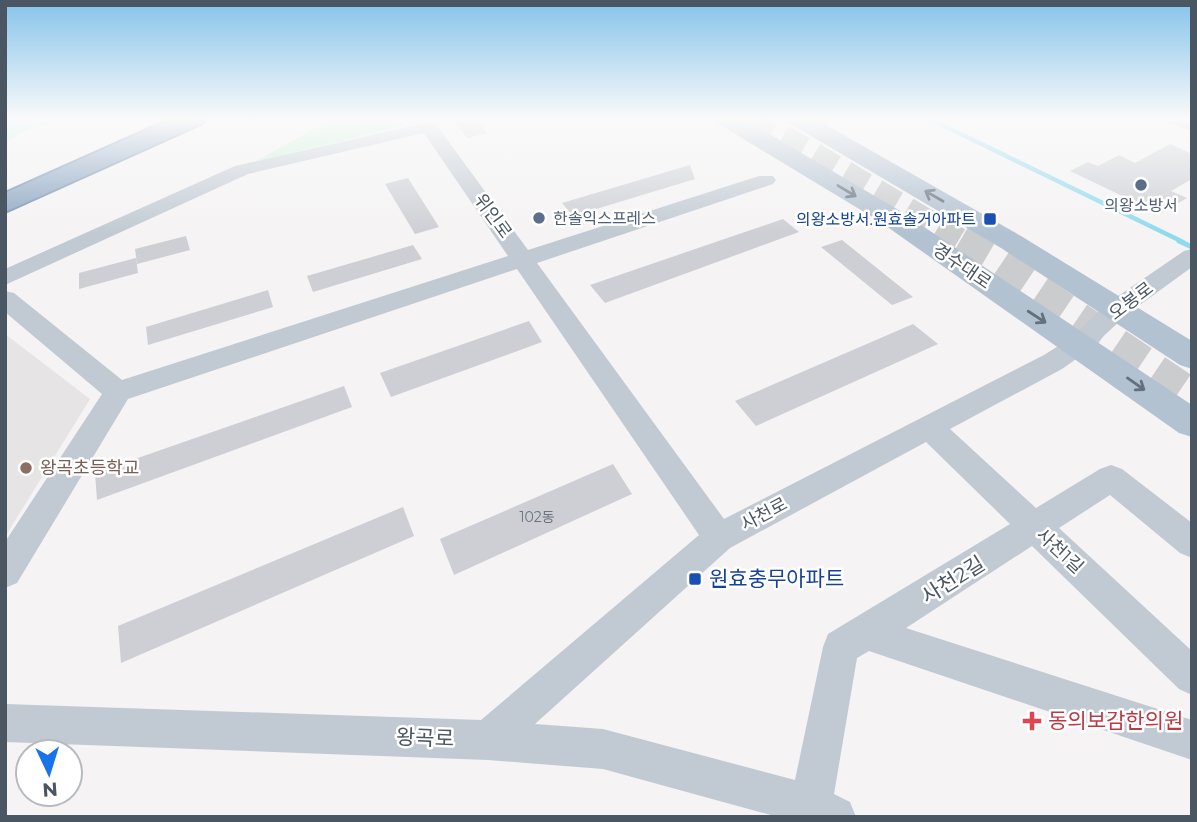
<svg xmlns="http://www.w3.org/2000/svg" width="1197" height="822" viewBox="0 0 1197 822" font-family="Montserrat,'Noto Sans KR',sans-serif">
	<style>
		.education { fill: #e6e4e5 }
		.green { fill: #c3f1d5 }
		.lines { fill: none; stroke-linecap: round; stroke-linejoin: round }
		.stream-far1 { stroke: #90daee; stroke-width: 4.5 }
		.stream { stroke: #90daee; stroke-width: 5 }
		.building { fill: #cdcfd5 }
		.major-tunnel-far1 { stroke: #caccce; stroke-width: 24; stroke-dasharray: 24 12; stroke-linecap: butt }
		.major-tunnel { stroke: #caccce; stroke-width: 31; stroke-dasharray: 31 16; stroke-linecap: butt }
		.highway-casing { stroke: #7690ad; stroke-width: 4 }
		.minor { fill: #c1cad2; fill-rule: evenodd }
		.major { fill: #b3c2d1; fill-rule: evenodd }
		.highway { fill: #8ba5c1; fill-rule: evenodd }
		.oneway { stroke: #64717d }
		.service-dot { fill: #5c6f8a; stroke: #fff; stroke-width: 2.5 }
		.transit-dot { fill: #1a4fb4; stroke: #fff; stroke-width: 2.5 }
		.education-dot { fill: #8d6e63; stroke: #fff; stroke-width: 2.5 }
		.health-dot { fill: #e0444e; stroke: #fff; stroke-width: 2.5 }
		.labels { text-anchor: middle; stroke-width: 5; stroke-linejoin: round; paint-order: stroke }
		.number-label { font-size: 14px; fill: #6b747e }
		.far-service-label { font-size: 16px; fill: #4e5e75; stroke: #fff }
		.far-transit-label { font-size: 16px; fill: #164399; stroke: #fff; text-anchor: end }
		.street-label { font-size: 18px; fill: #4a5661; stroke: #fff }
		.education-label { font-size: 18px; fill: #785e54; stroke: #fff; text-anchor: start }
		.near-transit-label { font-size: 21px; fill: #164399; stroke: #fff; text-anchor: start }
		.near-street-label { font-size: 21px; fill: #4a5661; stroke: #fff }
		.near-health-label { font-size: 21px; fill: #be3a42; stroke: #fff; text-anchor: start }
	</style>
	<rect width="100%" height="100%" fill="#f5f3f3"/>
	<path class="education" d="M 5,334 L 90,399 L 5,537 Z"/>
	<path class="green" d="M 5,118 L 71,118 L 23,132 L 5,143 Z
		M 334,118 L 422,118 L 424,121 L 254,162 Z"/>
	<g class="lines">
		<path class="stream-far1" d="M 928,118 L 1183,242"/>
		<path class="stream" d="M 1179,241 L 1192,247"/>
	</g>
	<path class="building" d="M 451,118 L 475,118 L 487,133 L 467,138 Z
		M 1170,144 L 1192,154 L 1192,179 L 1171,191 L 1187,198 L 1160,214 L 1070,171 L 1088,162 L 1098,166 L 1119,155 L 1135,163 Z
		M 690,165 L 695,179 L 573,216 L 562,203 Z
		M 408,178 L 439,227 L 415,234 L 385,184 Z
		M 783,219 L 799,232 L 605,303 L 590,285 Z
		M 186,236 L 190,250 L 137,264 L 135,249 Z
		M 842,240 L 913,297 L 892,305 L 821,247 Z
		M 413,245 L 422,259 L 313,292 L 307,276 Z
		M 136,258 L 138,273 L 79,289 L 79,273 Z
		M 268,290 L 273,307 L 148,345 L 146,327 Z
		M 529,321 L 542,342 L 391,397 L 380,373 Z
		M 913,324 L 938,344 L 756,426 L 735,401 Z
		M 344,386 L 352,407 L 97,500 L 95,473 Z
		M 613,464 L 632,494 L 454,575 L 440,539 Z
		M 403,507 L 414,536 L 121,663 L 118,626 Z"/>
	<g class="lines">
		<path class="major-tunnel-far1" d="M 752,118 L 963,242"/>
		<path class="major-tunnel" d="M 960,241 L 996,262 L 1192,394"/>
		<g class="highway-casing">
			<path id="highway" d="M 173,118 L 206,118 L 203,123 L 5,212 L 5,193 Z"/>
		</g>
		<path class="minor" d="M 810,118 L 836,118 L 815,129 L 803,129 L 800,125 Z
			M 1163,118 L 1192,120 L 1192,131 L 1166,122 Z
			M 429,122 L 435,123 L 528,250 L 759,176 L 773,176 L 776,180 L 773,184 L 537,263 L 724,519 L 1044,355 L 1071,338 L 1108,303 L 1184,251 L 1192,249 L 1192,267 L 1126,315 L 1089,350 L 1062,369 L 950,429 L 1036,508 L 1100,469 L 1111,465 L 1122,469 L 1192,523 L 1192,558 L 1180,553 L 1110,495 L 1059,528 L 1192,651 L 1192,695 L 1179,689 L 1032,546 L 906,628 L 1192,720 L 1192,760 L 869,651 L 857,658 L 834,794 L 850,802 L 856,817 L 778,817 L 603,769 L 488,760 L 5,742 L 5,704 L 481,720 L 699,535 L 517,269 L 128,399 L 17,583 L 5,588 L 5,542 L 102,394 L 5,312 L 5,291 L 14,293 L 122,380 L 508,256 L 424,133 L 248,174 L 5,285 L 5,269 L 235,166 ZM 926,442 L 1010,524 L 828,634 L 823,647 L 795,780 L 603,729 L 535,724 L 730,548 Z"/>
		<path class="major" d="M 714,118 L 742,118 L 897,209 L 1192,405 L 1192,437 L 1179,433 L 879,221 L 717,123 Z
			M 786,118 L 814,118 L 1021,236 L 1192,341 L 1192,369 L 1180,365 L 1001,248 L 789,123 Z"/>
		<use href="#highway" class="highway"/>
	</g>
	<defs><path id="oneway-shaft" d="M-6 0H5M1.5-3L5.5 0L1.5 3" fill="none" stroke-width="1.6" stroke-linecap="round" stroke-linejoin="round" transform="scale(1.75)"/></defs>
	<g class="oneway">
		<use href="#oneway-shaft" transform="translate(847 191) rotate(31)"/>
		<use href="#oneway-shaft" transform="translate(934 196) rotate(-150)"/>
		<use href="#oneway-shaft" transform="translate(1037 317) rotate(33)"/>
		<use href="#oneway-shaft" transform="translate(1136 384) rotate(35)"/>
	</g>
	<linearGradient id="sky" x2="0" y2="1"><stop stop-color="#85c3ea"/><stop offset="0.51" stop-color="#fafafa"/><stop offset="1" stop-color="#fafafa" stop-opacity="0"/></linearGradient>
	<rect width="1197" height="233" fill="url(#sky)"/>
	<g class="service-dot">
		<circle cx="1141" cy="185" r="7"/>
		<circle cx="539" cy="218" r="7"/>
	</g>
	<g class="transit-dot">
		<rect x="983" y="212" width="14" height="14" rx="3.5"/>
		<rect x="688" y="572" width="14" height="14" rx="3.5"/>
	</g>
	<circle class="education-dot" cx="26" cy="468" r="7"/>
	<path class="health-dot" d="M1028.5 710.5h7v7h7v7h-7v7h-7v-7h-7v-7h7z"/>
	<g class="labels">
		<g class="number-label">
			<text x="537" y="522">102동</text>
		</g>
		<g class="far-service-label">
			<text x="1141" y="211">의왕소방서</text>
			<text x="553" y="224" text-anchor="start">한솔익스프레스</text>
		</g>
		<g class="far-transit-label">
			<text x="976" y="225">의왕소방서.원효솔거아파트</text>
		</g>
		<g class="street-label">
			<text transform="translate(493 216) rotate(54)" y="6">위인로</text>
			<text transform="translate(962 266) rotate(34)" y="6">경수대로</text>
			<text transform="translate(1131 301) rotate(-37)" y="6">오봉로</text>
			<text transform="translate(764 514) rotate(-28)" y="6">사천로</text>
			<text transform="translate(1060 551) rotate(43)" y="6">사천1길</text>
		</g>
		<g class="education-label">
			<text x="40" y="474">왕곡초등학교</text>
		</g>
		<g class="near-transit-label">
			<text x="709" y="586">원효충무아파트</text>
		</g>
		<g class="near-street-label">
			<text transform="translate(953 580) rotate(-32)" y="7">사천2길</text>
			<text transform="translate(425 738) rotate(2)" y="7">왕곡로</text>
		</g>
		<g class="near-health-label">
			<text x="1048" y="728">동의보감한의원</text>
		</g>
	</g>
	<rect width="1197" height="822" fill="none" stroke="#4a5661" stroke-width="14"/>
	<g transform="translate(49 773) rotate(176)"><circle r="33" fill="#ffffff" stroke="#b7bbc0" stroke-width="2"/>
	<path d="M0-5L12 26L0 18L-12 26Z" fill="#1a73e8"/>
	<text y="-10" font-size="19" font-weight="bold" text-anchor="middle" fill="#4a5661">N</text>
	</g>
</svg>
